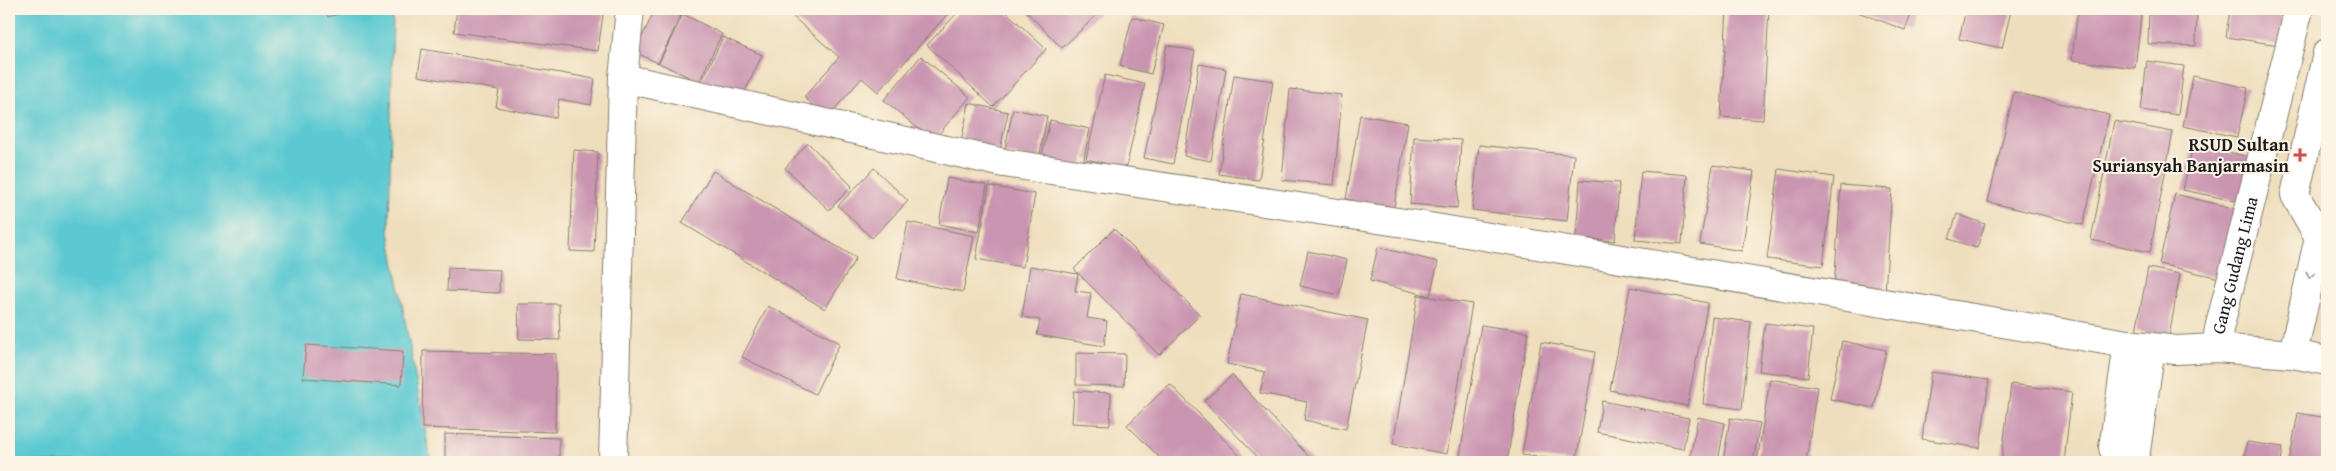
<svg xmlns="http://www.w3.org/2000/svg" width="2336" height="471" viewBox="0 0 2336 471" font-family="'Gentium Book Plus',serif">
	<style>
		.water { fill: #5cc9d2; stroke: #3c7277 }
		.building { fill: #ca95b1 }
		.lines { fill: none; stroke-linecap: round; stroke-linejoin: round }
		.minor-casing { stroke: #867d6c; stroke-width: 30 }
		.minor { stroke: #fff; stroke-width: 28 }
		.oneway { stroke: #999 }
		.poi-dot { fill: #d1495b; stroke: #fcf5e5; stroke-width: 2 }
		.labels { text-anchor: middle; stroke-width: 4; stroke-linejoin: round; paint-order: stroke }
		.poi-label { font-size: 18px; font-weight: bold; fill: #1c1c1c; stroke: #fcf5e5; text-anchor: end }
		.street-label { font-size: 18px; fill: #1c1c1c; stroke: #fcf5e5 }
	</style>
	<rect width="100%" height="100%" fill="#fcf5e5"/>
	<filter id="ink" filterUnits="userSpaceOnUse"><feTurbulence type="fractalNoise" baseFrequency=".02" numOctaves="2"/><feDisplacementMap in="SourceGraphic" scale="10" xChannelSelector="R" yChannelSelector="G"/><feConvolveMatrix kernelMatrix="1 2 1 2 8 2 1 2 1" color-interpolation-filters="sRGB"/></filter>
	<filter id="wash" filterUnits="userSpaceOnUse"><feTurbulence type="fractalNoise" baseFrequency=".0096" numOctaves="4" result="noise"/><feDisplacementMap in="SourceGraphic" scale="20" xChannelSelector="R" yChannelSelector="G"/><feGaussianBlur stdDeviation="1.12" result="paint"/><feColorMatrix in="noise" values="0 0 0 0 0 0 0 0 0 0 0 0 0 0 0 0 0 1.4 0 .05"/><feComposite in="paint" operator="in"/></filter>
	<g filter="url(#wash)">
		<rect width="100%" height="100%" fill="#efdebd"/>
		<path class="water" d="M 9,9 L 393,9 L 389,232 L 431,462 L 9,462 Z"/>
		<g id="blocks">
			<path class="building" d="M 326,9 L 354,9 L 328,17 Z
				M 457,9 L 561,9 L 603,14 L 598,51 L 454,32 Z
				M 655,9 L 673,9 L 682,13 L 658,63 L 635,52 Z
				M 784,9 L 952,9 L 878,92 L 862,78 L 827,118 L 804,97 L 839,57 Z
				M 961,9 L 1003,9 L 1046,49 L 993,107 L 927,45 Z
				M 1024,9 L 1103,9 L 1062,48 Z
				M 1727,9 L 1769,9 L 1763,120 L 1721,117 Z
				M 1850,9 L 1913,9 L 1905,30 Z
				M 1966,9 L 2001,9 L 2011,11 L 2002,48 L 1959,39 Z
				M 2078,9 L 2142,9 L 2135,68 L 2072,60 Z
				M 2149,9 L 2197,11 L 2196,46 L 2148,44 Z
				M 2230,9 L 2284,9 L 2279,45 L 2226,37 Z
				M 683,14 L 722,34 L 699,82 L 659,63 Z
				M 1132,17 L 1164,25 L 1151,74 L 1120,66 Z
				M 723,37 L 762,55 L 741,100 L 702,81 Z
				M 1167,45 L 1195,51 L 1173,164 L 1144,158 Z
				M 422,49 L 595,79 L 591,105 L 559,99 L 556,118 L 496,107 L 499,90 L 418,76 Z
				M 921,56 L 970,97 L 933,141 L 884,100 Z
				M 2147,61 L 2184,66 L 2178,115 L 2141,110 Z
				M 1199,64 L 1226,69 L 1211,161 L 1184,156 Z
				M 1105,75 L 1145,84 L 1126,168 L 1086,159 Z
				M 1234,75 L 1273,81 L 1259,180 L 1219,174 Z
				M 2193,76 L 2248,88 L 2237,137 L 2183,126 Z
				M 1290,89 L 1342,95 L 1334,185 L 1282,180 Z
				M 2014,92 L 2109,115 L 2083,225 L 1988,202 Z
				M 969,103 L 1008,112 L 1000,150 L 961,142 Z
				M 1013,109 L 1047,116 L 1039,160 L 1004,153 Z
				M 1360,115 L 1408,123 L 1394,207 L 1346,199 Z
				M 1050,120 L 1090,129 L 1082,168 L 1041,159 Z
				M 2114,121 L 2173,132 L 2150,252 L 2091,240 Z
				M 1414,137 L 1461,140 L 1457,208 L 1410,204 Z
				M 808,143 L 852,186 L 829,210 L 785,168 Z
				M 2193,144 L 2254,158 L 2245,203 L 2183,190 Z
				M 1479,145 L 1574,155 L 1567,221 L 1472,210 Z
				M 574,150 L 598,152 L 594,252 L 570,251 Z
				M 1713,165 L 1754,171 L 1742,251 L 1700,244 Z
				M 874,168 L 908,201 L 872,238 L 838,206 Z
				M 1779,169 L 1834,177 L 1823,266 L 1767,259 Z
				M 713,171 L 856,258 L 825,309 L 682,223 Z
				M 1641,171 L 1687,175 L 1682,244 L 1635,240 Z
				M 947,178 L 987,185 L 979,232 L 939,224 Z
				M 1580,180 L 1619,183 L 1615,241 L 1576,238 Z
				M 1841,185 L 1892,189 L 1885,292 L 1834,288 Z
				M 989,186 L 1035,194 L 1023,267 L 976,259 Z
				M 2175,194 L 2240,210 L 2224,279 L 2159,264 Z
				M 1957,214 L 1985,224 L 1977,248 L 1949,239 Z
				M 908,222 L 974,236 L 963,292 L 897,279 Z
				M 1114,229 L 1200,315 L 1159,355 L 1074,269 Z
				M 1378,247 L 1438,262 L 1430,296 L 1370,281 Z
				M 1308,251 L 1347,260 L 1339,295 L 1300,286 Z
				M 1030,266 L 1078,274 L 1075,291 L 1091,293 L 1087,318 L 1107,321 L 1104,346 L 1037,335 L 1040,320 L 1022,317 Z
				M 448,268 L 500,270 L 499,293 L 447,291 Z
				M 2148,268 L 2180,274 L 2169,337 L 2136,331 Z
				M 1630,287 L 1708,303 L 1687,406 L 1610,390 Z
				M 1241,294 L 1368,320 L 1346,429 L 1304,420 L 1307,402 L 1260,393 L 1265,372 L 1227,364 Z
				M 1418,295 L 1472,304 L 1447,454 L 1393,444 Z
				M 518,304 L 559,304 L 560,340 L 519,339 Z
				M 768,306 L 840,343 L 815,394 L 742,357 Z
				M 1712,317 L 1751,322 L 1742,409 L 1703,404 Z
				M 1765,323 L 1813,329 L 1808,377 L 1759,371 Z
				M 1481,325 L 1528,332 L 1507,462 L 1459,462 Z
				M 1842,341 L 1886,350 L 1874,408 L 1830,399 Z
				M 1541,342 L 1595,352 L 1576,462 L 1522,455 Z
				M 306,345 L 403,351 L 401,385 L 303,378 Z
				M 423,351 L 556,354 L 555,432 L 422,428 Z
				M 1076,353 L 1125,354 L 1124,386 L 1076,385 Z
				M 1931,372 L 1989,380 L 1980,448 L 1922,439 Z
				M 1232,375 L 1314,462 L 1262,462 L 1204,401 Z
				M 1770,379 L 1817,387 L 1806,462 L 1757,462 Z
				M 1170,384 L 1246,462 L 1164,462 L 1127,425 Z
				M 2011,384 L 2072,392 L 2064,462 L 2001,462 Z
				M 1074,391 L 1111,393 L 1110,425 L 1072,423 Z
				M 1602,401 L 1689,418 L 1683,449 L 1597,432 Z
				M 2298,413 L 2327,418 L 2327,462 L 2289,462 Z
				M 1698,417 L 1725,423 L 1718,462 L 1689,462 Z
				M 1730,418 L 1760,423 L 1753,462 L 1723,462 Z
				M 445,434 L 559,438 L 559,462 L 445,462 Z
				M 2247,442 L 2283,447 L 2281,462 L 2244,462 Z"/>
		</g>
	</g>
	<g filter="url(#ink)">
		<use href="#blocks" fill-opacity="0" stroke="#867d6c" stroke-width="1"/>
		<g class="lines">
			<g class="minor-casing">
				<g id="minor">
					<path d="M 623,78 L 1004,163 L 1418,225 L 2128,344 L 2176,350 L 2216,348 L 2293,354 L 2327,361"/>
					<path d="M 2319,237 L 2295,195 L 2327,53"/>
					<path id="s1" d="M 2216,348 L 2219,329 L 2299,9"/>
					<path d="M 2293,354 L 2319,237 L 2327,232"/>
					<path d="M 613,462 L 623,78 L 630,9"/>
					<path d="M 2120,462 L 2113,448 L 2128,344"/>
					<path d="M 2128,462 L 2136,451 L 2151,347"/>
				</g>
			</g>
			<use href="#minor" class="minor"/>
		</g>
		<defs><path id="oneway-chevron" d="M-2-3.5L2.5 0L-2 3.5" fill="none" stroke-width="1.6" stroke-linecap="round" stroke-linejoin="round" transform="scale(1.25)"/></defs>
		<use class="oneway" href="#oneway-chevron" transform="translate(2310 275) rotate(102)"/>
	</g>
	<path class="poi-dot" d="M2297.5 147.5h5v5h5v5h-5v5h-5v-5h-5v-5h5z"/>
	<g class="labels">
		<g class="poi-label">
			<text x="2289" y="151">RSUD Sultan<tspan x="2289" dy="21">Suriansyah Banjarmasin</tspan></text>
		</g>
		<g class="street-label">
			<text dy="6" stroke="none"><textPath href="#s1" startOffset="85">Gang Gudang Lima</textPath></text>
		</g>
	</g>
	<rect width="2336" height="471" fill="none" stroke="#fcf5e5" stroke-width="30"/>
</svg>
